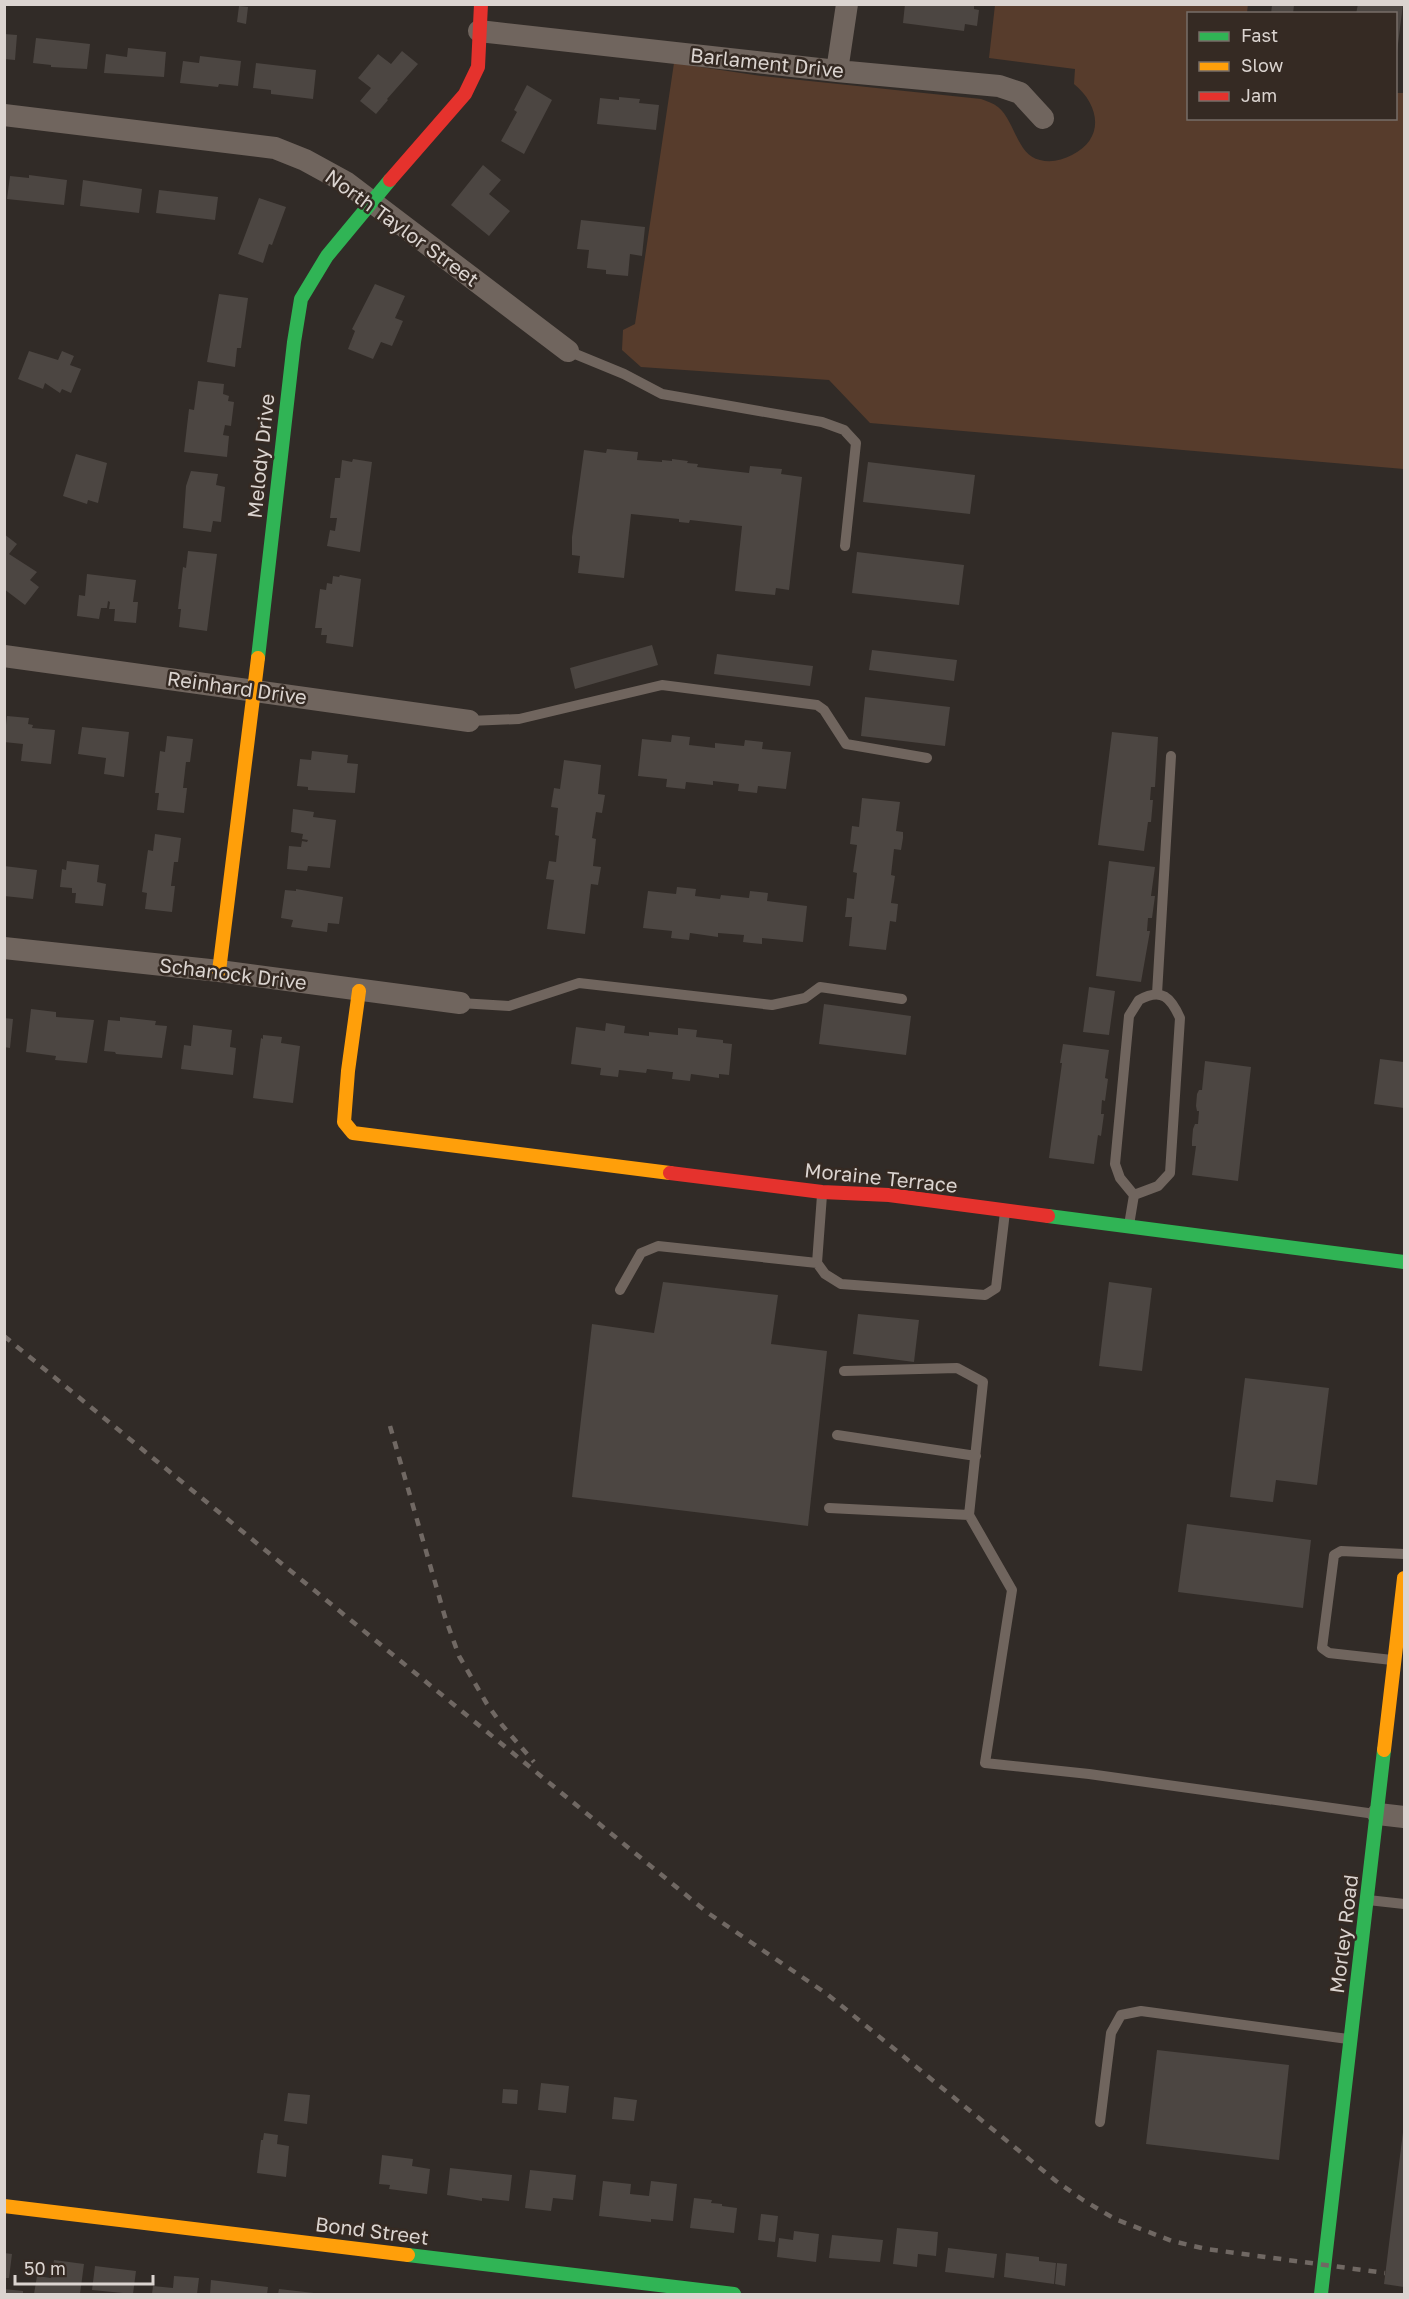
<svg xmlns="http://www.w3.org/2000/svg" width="1409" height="2299" viewBox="0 0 1409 2299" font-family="'Golos Text',sans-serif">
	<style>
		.green { fill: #573c2c }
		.building { fill: #4c4642 }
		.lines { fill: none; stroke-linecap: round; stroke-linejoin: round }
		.lane { stroke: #70655e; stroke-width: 10 }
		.street { stroke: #70655e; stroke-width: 22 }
		.fast { stroke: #30b455; stroke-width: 14 }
		.slow { stroke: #ff9f0a; stroke-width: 14 }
		.jam { stroke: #e5322d; stroke-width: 14 }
		.rail { stroke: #706863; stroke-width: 4.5; stroke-dasharray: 8 8; stroke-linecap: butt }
		.labels { text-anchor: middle; stroke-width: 5; stroke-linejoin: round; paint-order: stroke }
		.street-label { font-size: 20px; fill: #dbd4d0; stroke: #352a23 }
	</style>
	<rect width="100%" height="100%" fill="#312b27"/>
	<path class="green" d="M 1248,4 L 1247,13 L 1188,14 L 1188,118 L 1396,118 L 1396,93 L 1404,93 L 1404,469 L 870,423 L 829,380 L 641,367 L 622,350 L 623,330 L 635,324 L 674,63 L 761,76 L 981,99 C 986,101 993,103 998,107 C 1015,121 1017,155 1040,160 C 1051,163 1062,160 1072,155 C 1105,139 1100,105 1074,84 L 1075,69 L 989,58 L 995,5 Z"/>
	<path class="building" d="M 905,4 L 974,4 L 974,9 L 979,10 L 977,26 L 965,24 L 964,31 L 903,23 Z
		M 1358,4 L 1403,4 L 1397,52 L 1396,14 L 1356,14 Z
		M 1272,5 L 1294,5 L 1293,14 L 1271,14 Z
		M 239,6 L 248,7 L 246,24 L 237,22 Z
		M 4,34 L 17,35 L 15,60 L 4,59 Z
		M 36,38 L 90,44 L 87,69 L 51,67 L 51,65 L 33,63 Z
		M 128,48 L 166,52 L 164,77 L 104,73 L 106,54 L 127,57 Z
		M 402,51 L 418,64 L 387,99 L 388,100 L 376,114 L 360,101 L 371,88 L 358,78 L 378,54 L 391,64 Z
		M 200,56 L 241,61 L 238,86 L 219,84 L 218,87 L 180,83 L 183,61 L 199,63 Z
		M 256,63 L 316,70 L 313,99 L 271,94 L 271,90 L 253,88 Z
		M 527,85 L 552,100 L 524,154 L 501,141 L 517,112 L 514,110 Z
		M 619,97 L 640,99 L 639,103 L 659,105 L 656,130 L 597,124 L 600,98 L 619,100 Z
		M 483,165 L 501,180 L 489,194 L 510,211 L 489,236 L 451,205 Z
		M 29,175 L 67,180 L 64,205 L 7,199 L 10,176 L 29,178 Z
		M 83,180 L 142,189 L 139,213 L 80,206 Z
		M 159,190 L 218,197 L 215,220 L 156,213 Z
		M 259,198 L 286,207 L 272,245 L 269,244 L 263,263 L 238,254 Z
		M 581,220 L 645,227 L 642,256 L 630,254 L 628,276 L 606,274 L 606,270 L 587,268 L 589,250 L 577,249 Z
		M 375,284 L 405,296 L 395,318 L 403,321 L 392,346 L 381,342 L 373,359 L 348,349 L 355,331 L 352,329 Z
		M 219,294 L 248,298 L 241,348 L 237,348 L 235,367 L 207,362 Z
		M 29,351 L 58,360 L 62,351 L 74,356 L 70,365 L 81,369 L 71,393 L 62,389 L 60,393 L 45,383 L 43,389 L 18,379 Z
		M 198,381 L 224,384 L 223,394 L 229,396 L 228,401 L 234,402 L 231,426 L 225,425 L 223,435 L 229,436 L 227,457 L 184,452 L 189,409 L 194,410 Z
		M 607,449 L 638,452 L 637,460 L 662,462 L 662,460 L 672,461 L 672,459 L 688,461 L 687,463 L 698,464 L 697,467 L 749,473 L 750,466 L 782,469 L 781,474 L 802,477 L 789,590 L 776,588 L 775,595 L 735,591 L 742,526 L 690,520 L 689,523 L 679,522 L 679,519 L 631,514 L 624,578 L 578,573 L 580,556 L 572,555 L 572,537 L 584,450 L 606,453 Z
		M 76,454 L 107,463 L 98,503 L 88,500 L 87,504 L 63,496 Z
		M 353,459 L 372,462 L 360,552 L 327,546 L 330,530 L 335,531 L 337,518 L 330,518 L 335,478 L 340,478 L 342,460 L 352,462 Z
		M 868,462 L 975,475 L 970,514 L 863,502 Z
		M 191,471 L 218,474 L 216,485 L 225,487 L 221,522 L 213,521 L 211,532 L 183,528 L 186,486 Z
		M 4,534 L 17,544 L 9,554 L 37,572 L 30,580 L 39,587 L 25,605 L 4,589 Z
		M 188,551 L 217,554 L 207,631 L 179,627 L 181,609 L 178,609 L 183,567 L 186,568 Z
		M 857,552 L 964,565 L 959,605 L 852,593 Z
		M 87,574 L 136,580 L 133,602 L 138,602 L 136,623 L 114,621 L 115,609 L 109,609 L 110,602 L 108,601 L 107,608 L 101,608 L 99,619 L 77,616 L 79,595 L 85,596 Z
		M 340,575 L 361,579 L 353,647 L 326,643 L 327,635 L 321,635 L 322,628 L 315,628 L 320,589 L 326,590 L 327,583 L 332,584 L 333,576 L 339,577 Z
		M 652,645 L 658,665 L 575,689 L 570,668 Z
		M 872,650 L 957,660 L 954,681 L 869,670 Z
		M 717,654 L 813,666 L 810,686 L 714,674 Z
		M 865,697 L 950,707 L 945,746 L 861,736 Z
		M 7,716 L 29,718 L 28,724 L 33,725 L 32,728 L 55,730 L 51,764 L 21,761 L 23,744 L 4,742 Z
		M 82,727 L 129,732 L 124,777 L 104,774 L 106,758 L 78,754 Z
		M 1112,732 L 1158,737 L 1155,787 L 1151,787 L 1150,800 L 1153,800 L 1151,822 L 1148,822 L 1144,851 L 1098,845 Z
		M 672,735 L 690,737 L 689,745 L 715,748 L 715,743 L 744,746 L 745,740 L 763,742 L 762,749 L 791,752 L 786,789 L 758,786 L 757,793 L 738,791 L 739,784 L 713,781 L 713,785 L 686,782 L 685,789 L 666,787 L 667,779 L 638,776 L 642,739 L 671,742 Z
		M 167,736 L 193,739 L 190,762 L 186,762 L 183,788 L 187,788 L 184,813 L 157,810 L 159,793 L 155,793 L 160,751 L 165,752 Z
		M 312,751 L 348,755 L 347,763 L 358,764 L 355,793 L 308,790 L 308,787 L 297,786 L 300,759 L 311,760 Z
		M 564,760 L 601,765 L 598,794 L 605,795 L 602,813 L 596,812 L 592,838 L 596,839 L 593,866 L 601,867 L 598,885 L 591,884 L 585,934 L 547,929 L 554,880 L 546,879 L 549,861 L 556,862 L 559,836 L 555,835 L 558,808 L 551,807 L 554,788 L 560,789 Z
		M 862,798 L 900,802 L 896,831 L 903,832 L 903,838 L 901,850 L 894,849 L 891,875 L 895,876 L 891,903 L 898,904 L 896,922 L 890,921 L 886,950 L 849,946 L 852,917 L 845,917 L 846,910 L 847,898 L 854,899 L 857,873 L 853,872 L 857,845 L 850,844 L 852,826 L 859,827 Z
		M 293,809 L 314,812 L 313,817 L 336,820 L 330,868 L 308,866 L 307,871 L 287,869 L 289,846 L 301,847 L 302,841 L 307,842 L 308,840 L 302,839 L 303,834 L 291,832 Z
		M 155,834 L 181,838 L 178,862 L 174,862 L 171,886 L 175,886 L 172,912 L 145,909 L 147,893 L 142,892 L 148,850 L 153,851 Z
		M 67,861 L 99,865 L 97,882 L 106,884 L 103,906 L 75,903 L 76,893 L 72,893 L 72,888 L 60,887 L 62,869 L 66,870 Z
		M 1109,861 L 1155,867 L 1151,896 L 1155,896 L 1152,918 L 1148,918 L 1147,931 L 1150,931 L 1141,982 L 1096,976 Z
		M 4,866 L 37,870 L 33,899 L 4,896 Z
		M 677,887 L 696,889 L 695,896 L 720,899 L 721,895 L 749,898 L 750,891 L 768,893 L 767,901 L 807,906 L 803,942 L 762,938 L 762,944 L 751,943 L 743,942 L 744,935 L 718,933 L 718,937 L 690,933 L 689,940 L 671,938 L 672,931 L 643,928 L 648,891 L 676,894 Z
		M 296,889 L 343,897 L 339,924 L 328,923 L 327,932 L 291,927 L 293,920 L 281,918 L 285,890 L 296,891 Z
		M 1089,987 L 1115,991 L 1109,1035 L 1083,1032 Z
		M 824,1004 L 911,1016 L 906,1055 L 819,1044 Z
		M 31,1009 L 56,1012 L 56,1017 L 94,1020 L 87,1063 L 55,1060 L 56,1056 L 26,1052 Z
		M 120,1017 L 156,1021 L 155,1025 L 167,1026 L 162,1058 L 116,1054 L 115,1052 L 104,1051 L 108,1020 L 120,1021 Z
		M 4,1018 L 13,1019 L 10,1048 L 4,1047 Z
		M 606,1023 L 625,1026 L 624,1033 L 649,1036 L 649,1032 L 678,1035 L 678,1028 L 697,1030 L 696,1037 L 723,1040 L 723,1043 L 732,1044 L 729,1075 L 719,1074 L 719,1078 L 691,1074 L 690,1081 L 672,1079 L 673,1072 L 671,1072 L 647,1069 L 646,1073 L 619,1070 L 618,1077 L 600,1075 L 601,1068 L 571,1064 L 576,1027 L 605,1031 Z
		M 193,1025 L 232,1030 L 230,1047 L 236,1048 L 233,1075 L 181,1069 L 184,1045 L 191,1046 Z
		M 263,1035 L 282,1037 L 281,1043 L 300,1046 L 293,1103 L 253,1098 L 261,1038 L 263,1039 Z
		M 1063,1044 L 1109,1050 L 1105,1078 L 1108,1079 L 1105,1101 L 1102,1100 L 1101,1114 L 1104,1114 L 1101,1136 L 1098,1135 L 1094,1164 L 1049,1158 L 1062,1063 L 1060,1063 Z
		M 1380,1059 L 1404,1062 L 1404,1108 L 1374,1104 Z
		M 1205,1061 L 1251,1067 L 1238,1181 L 1192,1175 L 1196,1146 L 1192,1146 L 1192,1141 L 1193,1129 L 1195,1124 L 1198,1124 L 1199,1111 L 1197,1111 L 1196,1106 L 1197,1094 L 1199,1090 L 1202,1090 Z
		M 663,1282 L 778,1295 L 771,1344 L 827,1351 L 808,1526 L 572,1497 L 592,1324 L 654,1333 Z
		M 1109,1282 L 1152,1288 L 1142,1371 L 1099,1366 Z
		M 858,1314 L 919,1320 L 914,1362 L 853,1354 Z
		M 1245,1378 L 1329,1388 L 1317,1485 L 1276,1480 L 1273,1502 L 1230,1497 Z
		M 1187,1524 L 1311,1540 L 1303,1608 L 1178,1592 Z
		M 1157,2050 L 1289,2065 L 1279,2160 L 1146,2144 Z
		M 541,2083 L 569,2086 L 566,2113 L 538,2110 Z
		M 503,2089 L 518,2090 L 517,2104 L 502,2103 Z
		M 288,2093 L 310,2095 L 307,2124 L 284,2121 Z
		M 614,2097 L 637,2100 L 634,2121 L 612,2119 Z
		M 1403,2132 L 1404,2132 L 1404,2287 L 1384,2284 Z
		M 264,2133 L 278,2135 L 277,2144 L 289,2146 L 286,2177 L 257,2173 L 261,2140 L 263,2140 Z
		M 382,2155 L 413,2159 L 412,2166 L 430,2169 L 427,2194 L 389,2189 L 390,2185 L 379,2184 Z
		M 450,2168 L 512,2175 L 509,2201 L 482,2198 L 482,2201 L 447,2195 Z
		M 530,2170 L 576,2175 L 573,2200 L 553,2198 L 551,2211 L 525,2208 Z
		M 603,2181 L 631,2184 L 630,2194 L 649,2196 L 651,2181 L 677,2184 L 673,2221 L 651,2219 L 651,2222 L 599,2216 Z
		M 694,2198 L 712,2200 L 711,2203 L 722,2204 L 722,2206 L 737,2208 L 734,2233 L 690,2228 Z
		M 761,2214 L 778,2216 L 775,2242 L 758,2240 Z
		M 897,2228 L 938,2232 L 936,2256 L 918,2254 L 917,2267 L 893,2264 Z
		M 794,2231 L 819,2234 L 816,2262 L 777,2257 L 779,2238 L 793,2240 Z
		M 832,2235 L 883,2240 L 880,2262 L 829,2258 Z
		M 948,2248 L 997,2254 L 994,2278 L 945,2272 Z
		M 4,2253 L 12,2254 L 9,2278 L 4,2278 Z
		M 1006,2253 L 1039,2257 L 1039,2261 L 1056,2263 L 1054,2284 L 1004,2277 Z
		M 54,2260 L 84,2264 L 80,2294 L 34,2294 L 37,2276 L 51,2278 Z
		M 1057,2263 L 1067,2264 L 1065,2286 L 1055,2284 Z
		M 95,2266 L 136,2271 L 133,2294 L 92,2290 Z
		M 174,2276 L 199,2278 L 197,2294 L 152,2294 L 153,2286 L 173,2288 Z
		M 211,2280 L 268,2287 L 267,2294 L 210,2294 Z
		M 4,2289 L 23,2291 L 23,2294 L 4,2294 Z
		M 279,2289 L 314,2293 L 314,2294 L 278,2294 Z"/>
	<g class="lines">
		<path class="lane" d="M 568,351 L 624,374 L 662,394 L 822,422 L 844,430 L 856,443 L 845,546
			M 469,721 L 519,719 L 662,685 L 817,705 L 824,710 L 846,744 L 927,758
			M 1157,994 L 1171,756
			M 460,1003 L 509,1006 L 579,983 L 772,1005 L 805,998 L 820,987 L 902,999
			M 1129,1225 L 1134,1195 L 1120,1178 L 1115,1164 L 1129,1016 L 1139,1000 C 1162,987 1171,998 1180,1018 L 1170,1173 L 1158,1186 L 1134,1195
			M 817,1263 L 825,1274 L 841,1284 L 985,1295 L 996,1288 L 1005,1212
			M 620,1290 L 641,1253 L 658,1246 L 817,1263 L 822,1195
			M 844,1371 L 957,1368 L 983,1382 L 969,1515 L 1012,1590 L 985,1763 L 1089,1774 L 1375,1814
			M 837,1435 L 976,1456
			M 829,1508 L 969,1515
			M 1392,1660 L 1329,1653 L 1322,1648 L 1334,1555 L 1341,1551 L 1404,1554
			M 1368,1900 L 1404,1904
			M 1100,2122 L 1111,2033 L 1121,2015 L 1141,2011 L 1348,2039"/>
		<path class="street" d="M 479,31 L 837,71 L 999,86 L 1020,93 L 1043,118
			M 837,71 L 847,4
			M 4,115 L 275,148 L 305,160 L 347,183 L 568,351
			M 4,656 L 469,721
			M 4,948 L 219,971 L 460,1003
			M 1378,1814 L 1404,1817"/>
		<path class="fast" d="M 258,658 L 294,342 L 301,299 L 327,256 L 390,180
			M 1048,1216 L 1404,1262
			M 408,2255 L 734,2294
			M 1321,2294 L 1384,1750"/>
		<path class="slow" d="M 219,971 L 258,658
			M 359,991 L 348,1071 L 344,1122 L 353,1133 L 670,1173
			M 1384,1750 L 1404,1578
			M 4,2206 L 408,2255"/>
		<path class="jam" d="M 390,180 L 465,94 L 478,67 L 481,4
			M 670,1173 L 822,1192 L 889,1195 L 1048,1216"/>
		<path class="rail" d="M 4,1336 L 708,1913 L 827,1994 L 1056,2181 L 1083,2200 L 1115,2219 L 1172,2241 L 1206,2249 L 1385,2273
			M 390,1426 L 445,1617 L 459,1656 L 487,1704 L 502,1725 L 534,1762"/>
	</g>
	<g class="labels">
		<g class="street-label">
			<text transform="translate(767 63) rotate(6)" y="7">Barlament Drive</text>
			<text transform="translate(402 228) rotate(36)" y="7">North Taylor Street</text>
			<text transform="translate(261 456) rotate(-84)" y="7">Melody Drive</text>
			<text transform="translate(237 688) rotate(8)" y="7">Reinhard Drive</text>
			<text transform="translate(233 974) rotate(7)" y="7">Schanock Drive</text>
			<text transform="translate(881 1178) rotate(6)" y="7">Moraine Terrace</text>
			<text transform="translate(1344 1934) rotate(-83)" y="7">Morley Road</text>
			<text transform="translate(372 2231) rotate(7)" y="7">Bond Street</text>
		</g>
	</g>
	<rect width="1409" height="2299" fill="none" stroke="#dbd4d0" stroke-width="12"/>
	<rect x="1187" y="12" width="210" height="108" fill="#352a23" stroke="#776e68" stroke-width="1.5"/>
	<rect x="1199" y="32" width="30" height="9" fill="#30b455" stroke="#776e68" stroke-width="1.5"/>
	<text x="1241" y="42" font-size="18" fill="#dbd4d0">Fast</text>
	<rect x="1199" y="62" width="30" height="9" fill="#ff9f0a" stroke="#776e68" stroke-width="1.5"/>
	<text x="1241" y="72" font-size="18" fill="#dbd4d0">Slow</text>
	<rect x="1199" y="92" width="30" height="9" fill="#e5322d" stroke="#776e68" stroke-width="1.5"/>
	<text x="1241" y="102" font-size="18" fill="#dbd4d0">Jam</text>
	<path d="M15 2275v9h138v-9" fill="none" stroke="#dbd4d0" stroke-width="3"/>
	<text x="24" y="2275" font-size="18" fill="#dbd4d0" stroke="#352a23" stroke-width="4.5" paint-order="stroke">50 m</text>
</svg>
